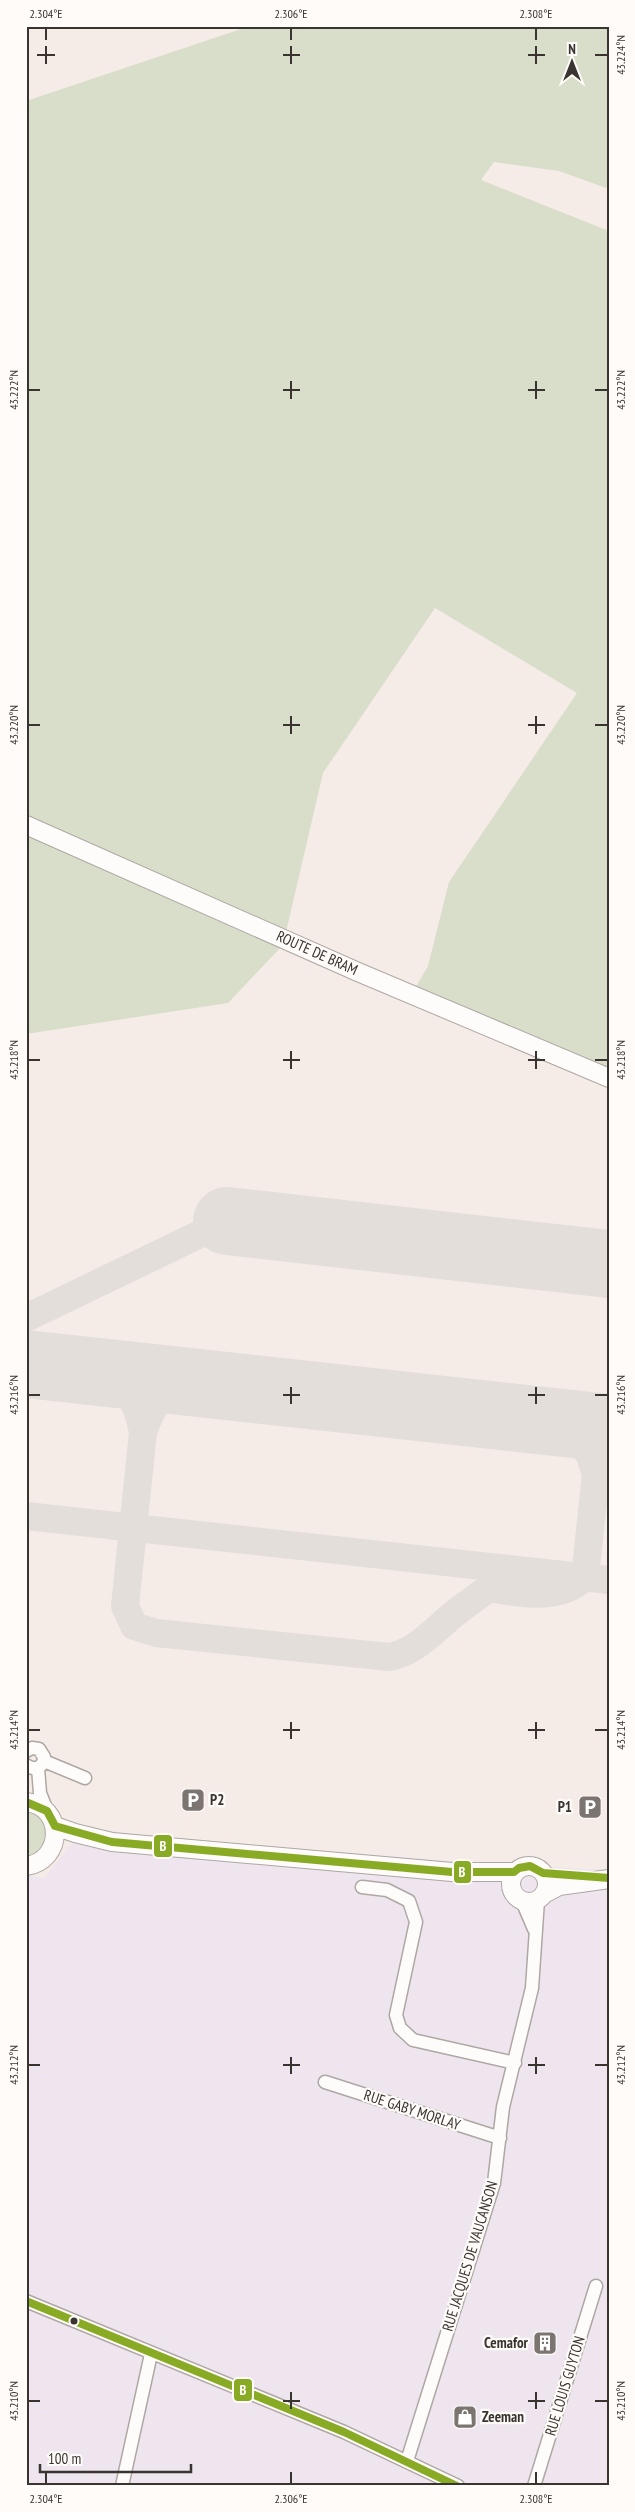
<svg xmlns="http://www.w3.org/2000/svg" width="635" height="2512" viewBox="0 0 635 2512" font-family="'PT Sans Narrow',sans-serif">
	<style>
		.commercial { fill: #eee5ef }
		.green { fill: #d8dec9 }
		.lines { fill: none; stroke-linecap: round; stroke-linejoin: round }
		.taxiway { stroke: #e4dedb; stroke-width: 28 }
		.runway { stroke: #e4dedb; stroke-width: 68 }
		.minor-casing { stroke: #aea7a3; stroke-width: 15 }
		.secondary-casing { stroke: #aea7a3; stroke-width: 20 }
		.minor { stroke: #fefcfb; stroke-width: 12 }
		.secondary { stroke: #fefcfb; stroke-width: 18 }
		.bus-1-casing { stroke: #fefbf9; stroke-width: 11 }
		.bus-1 { stroke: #88aa25; stroke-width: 8 }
		.ticks { fill: none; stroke: #3a3430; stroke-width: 2 }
		.bus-dot { fill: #3a3430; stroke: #fefbf9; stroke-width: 2 }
		.labels { text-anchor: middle; stroke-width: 4.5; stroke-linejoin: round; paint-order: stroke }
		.street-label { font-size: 15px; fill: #3a3430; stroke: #fefbf9 }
		.poi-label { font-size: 15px; font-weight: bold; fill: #3a3430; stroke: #fefbf9; text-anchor: start }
		.line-badge { stroke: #fefbf9; stroke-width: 2 }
		.badge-label { font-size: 14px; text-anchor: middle; font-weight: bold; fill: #fff }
		.neatline { fill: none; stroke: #3a3430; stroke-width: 2 }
		.ticks-label { font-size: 12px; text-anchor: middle; fill: #3a3430 }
	</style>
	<rect width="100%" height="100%" fill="#f5ece7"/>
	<path class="commercial" d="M 85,1827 L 160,1838 L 477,1863 L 609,1870 L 609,2486 L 26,2486 L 26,1875 L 44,1878 Z"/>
	<path class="green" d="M 250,26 L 609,26 L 609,189 L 559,171 L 494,162 L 481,180 L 609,231 L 609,1076 L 407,1002 L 428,966 L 449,882 L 577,693 L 435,608 L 323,773 L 283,945 L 228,1003 L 26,1034 L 26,101 Z
		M 26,1808 L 39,1812 L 46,1828 L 42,1853 L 26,1859 Z"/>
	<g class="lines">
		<path class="taxiway" d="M 26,1318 L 227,1221
			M 97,1372 C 129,1386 136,1398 143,1432
			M 198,1383 C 163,1388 155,1399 143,1432 L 125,1606 L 134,1626 L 156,1633 L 389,1657 C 416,1652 433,1631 454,1614 C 465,1605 477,1597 489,1588 C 521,1593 559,1602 585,1577 L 596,1474 L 590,1456 L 577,1436 L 569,1429 L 551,1422
			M 26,1516 L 609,1580"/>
		<path class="runway" d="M 227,1221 L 609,1264
			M 26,1364 L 609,1428"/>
		<g class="minor-casing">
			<path id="minor" d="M 26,1751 L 32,1748 L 39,1749 L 44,1757 C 44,1768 34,1771 26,1765
				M 44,1761 L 85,1778
				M 38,1768 L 40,1793 L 47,1811
				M 362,1887 L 387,1890 L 409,1901 L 416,1922 L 396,2015 L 400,2028 L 413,2040 L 515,2063
				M 522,1901 L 534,1929
				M 325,2082 L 500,2138
				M 26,2301 L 344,2432 L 458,2486
				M 407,2461 L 494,2183 L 503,2107 L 532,1988 L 538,1900
				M 122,2486 L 151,2354
				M 534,2486 L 596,2286"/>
		</g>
		<g class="secondary-casing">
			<path id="secondary" d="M 26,825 L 358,972 L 609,1078
				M 26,1802 C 65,1806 64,1861 26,1866
				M 55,1826 L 75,1833 L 112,1842 L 452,1872 L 514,1872
				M511 1884a18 18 0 1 1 36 0a18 18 0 1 1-36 0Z
				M 544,1894 L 559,1886 L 609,1879"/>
		</g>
		<use href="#minor" class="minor"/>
		<use href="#secondary" class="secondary"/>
		<g class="bus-1-casing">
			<path id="bus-1" d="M 26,1802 L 47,1811 L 55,1826 L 112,1842 L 452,1872 L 514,1872 L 519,1868 L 530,1866 L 543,1873 L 609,1878
				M 26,2301 L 344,2432 L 457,2486"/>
		</g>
		<use href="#bus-1" class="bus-1"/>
	</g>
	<path class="ticks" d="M 46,28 L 46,40M 291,28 L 291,40M 536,28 L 536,40M 46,46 L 46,64M 291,46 L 291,64M 536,46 L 536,64M 37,55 L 55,55M 283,55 L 300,55M 528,55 L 545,55M 595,55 L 608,55M 291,381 L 291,399M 536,381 L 536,399M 28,390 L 40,390M 283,390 L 300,390M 528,390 L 545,390M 595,390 L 608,390M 291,716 L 291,734M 536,716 L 536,734M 28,725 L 40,725M 283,725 L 300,725M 528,725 L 545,725M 595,725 L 608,725M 291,1051 L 291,1069M 536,1051 L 536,1069M 28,1060 L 40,1060M 283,1060 L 300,1060M 528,1060 L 545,1060M 595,1060 L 608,1060M 291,1387 L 291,1404M 536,1387 L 536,1404M 28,1395 L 40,1395M 283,1395 L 300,1395M 528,1395 L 545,1395M 595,1395 L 608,1395M 291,1722 L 291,1739M 536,1722 L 536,1739M 28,1730 L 40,1730M 283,1730 L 300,1730M 528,1730 L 545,1730M 595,1730 L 608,1730M 291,2057 L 291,2074M 536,2057 L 536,2074M 28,2065 L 40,2065M 283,2065 L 300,2065M 528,2065 L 545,2065M 595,2065 L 608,2065M 291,2392 L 291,2409M 536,2392 L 536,2409M 28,2401 L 40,2401M 283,2401 L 300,2401M 528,2401 L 545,2401M 595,2401 L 608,2401M 46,2472 L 46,2484M 291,2472 L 291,2484M 536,2472 L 536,2484"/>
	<defs>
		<g id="parking-square" transform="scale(1.25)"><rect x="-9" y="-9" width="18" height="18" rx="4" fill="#7b7470" stroke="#fefbf9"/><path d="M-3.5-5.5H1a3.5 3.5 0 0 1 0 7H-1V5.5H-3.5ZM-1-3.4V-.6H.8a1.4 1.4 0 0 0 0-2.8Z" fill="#fff"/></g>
		<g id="building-square" transform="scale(1.25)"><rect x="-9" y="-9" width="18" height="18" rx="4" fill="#7b7470" stroke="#fefbf9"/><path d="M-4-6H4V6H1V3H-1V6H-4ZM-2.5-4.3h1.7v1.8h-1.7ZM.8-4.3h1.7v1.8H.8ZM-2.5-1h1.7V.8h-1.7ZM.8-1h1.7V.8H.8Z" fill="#fff"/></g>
		<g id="shop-square" transform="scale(1.25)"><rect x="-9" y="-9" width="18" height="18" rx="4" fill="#7b7470" stroke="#fefbf9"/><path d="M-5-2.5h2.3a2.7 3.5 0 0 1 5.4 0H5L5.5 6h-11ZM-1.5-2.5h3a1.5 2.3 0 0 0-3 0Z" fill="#fff"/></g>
	</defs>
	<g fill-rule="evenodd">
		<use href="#parking-square" x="193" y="1800"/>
		<use href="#parking-square" x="590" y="1807"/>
		<use href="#building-square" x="545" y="2343"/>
		<use href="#shop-square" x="465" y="2417"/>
	</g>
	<circle class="bus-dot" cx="74" cy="2321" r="4.5"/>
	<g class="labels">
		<g class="street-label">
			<text transform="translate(317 953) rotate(24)" y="5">ROUTE DE BRAM</text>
			<text transform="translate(412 2110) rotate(18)" y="5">RUE GABY MORLAY</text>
			<text transform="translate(470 2256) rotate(-73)" y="5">RUE JACQUES DE VAUCANSON</text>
			<text transform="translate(565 2386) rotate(-73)" y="5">RUE LOUIS GUYTON</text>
		</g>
		<g class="poi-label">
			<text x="210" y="1805">P2</text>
			<text x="572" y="1812" text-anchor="end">P1</text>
			<text x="528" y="2348" text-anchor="end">Cemafor</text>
			<text x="482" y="2422">Zeeman</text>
		</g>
	</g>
	<g class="line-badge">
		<rect x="153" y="1834" width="20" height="24" rx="5" fill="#88aa25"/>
		<rect x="453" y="1860" width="19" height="24" rx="5" fill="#88aa25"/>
		<rect x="233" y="2378" width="20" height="24" rx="5" fill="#88aa25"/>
	</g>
	<g class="badge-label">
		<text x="163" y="1851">B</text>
		<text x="462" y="1877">B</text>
		<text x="243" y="2395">B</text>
	</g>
	<rect width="635" height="2512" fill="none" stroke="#fefbf9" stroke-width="55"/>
	<g transform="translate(572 62)" stroke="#fefbf9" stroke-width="4" paint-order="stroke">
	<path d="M0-4L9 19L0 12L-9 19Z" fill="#3a3430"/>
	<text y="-8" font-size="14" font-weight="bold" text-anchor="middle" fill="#3a3430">N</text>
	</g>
	<path d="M40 2464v8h151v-8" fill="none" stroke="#3a3430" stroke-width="2.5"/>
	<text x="48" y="2464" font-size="15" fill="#3a3430" stroke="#fefbf9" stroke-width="4" paint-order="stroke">100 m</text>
	<rect x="28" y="28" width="580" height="2456" class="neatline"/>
	<g class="ticks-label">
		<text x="46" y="18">2.304°E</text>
		<text x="291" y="18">2.306°E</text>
		<text x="536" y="18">2.308°E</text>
		<text transform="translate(621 55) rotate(-90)" y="4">43.224°N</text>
		<text transform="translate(14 390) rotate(-90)" y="4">43.222°N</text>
		<text transform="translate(621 390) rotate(-90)" y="4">43.222°N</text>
		<text transform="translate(14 725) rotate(-90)" y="4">43.220°N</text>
		<text transform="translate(621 725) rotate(-90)" y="4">43.220°N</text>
		<text transform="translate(14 1060) rotate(-90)" y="4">43.218°N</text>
		<text transform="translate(621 1060) rotate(-90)" y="4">43.218°N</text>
		<text transform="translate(14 1395) rotate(-90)" y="4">43.216°N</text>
		<text transform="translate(621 1395) rotate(-90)" y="4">43.216°N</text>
		<text transform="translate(14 1730) rotate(-90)" y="4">43.214°N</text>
		<text transform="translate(621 1730) rotate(-90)" y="4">43.214°N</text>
		<text transform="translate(14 2065) rotate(-90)" y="4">43.212°N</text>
		<text transform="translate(621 2065) rotate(-90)" y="4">43.212°N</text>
		<text transform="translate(14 2401) rotate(-90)" y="4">43.210°N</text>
		<text transform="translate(621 2401) rotate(-90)" y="4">43.210°N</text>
		<text x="46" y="2503">2.304°E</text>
		<text x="291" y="2503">2.306°E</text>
		<text x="536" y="2503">2.308°E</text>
	</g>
</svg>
